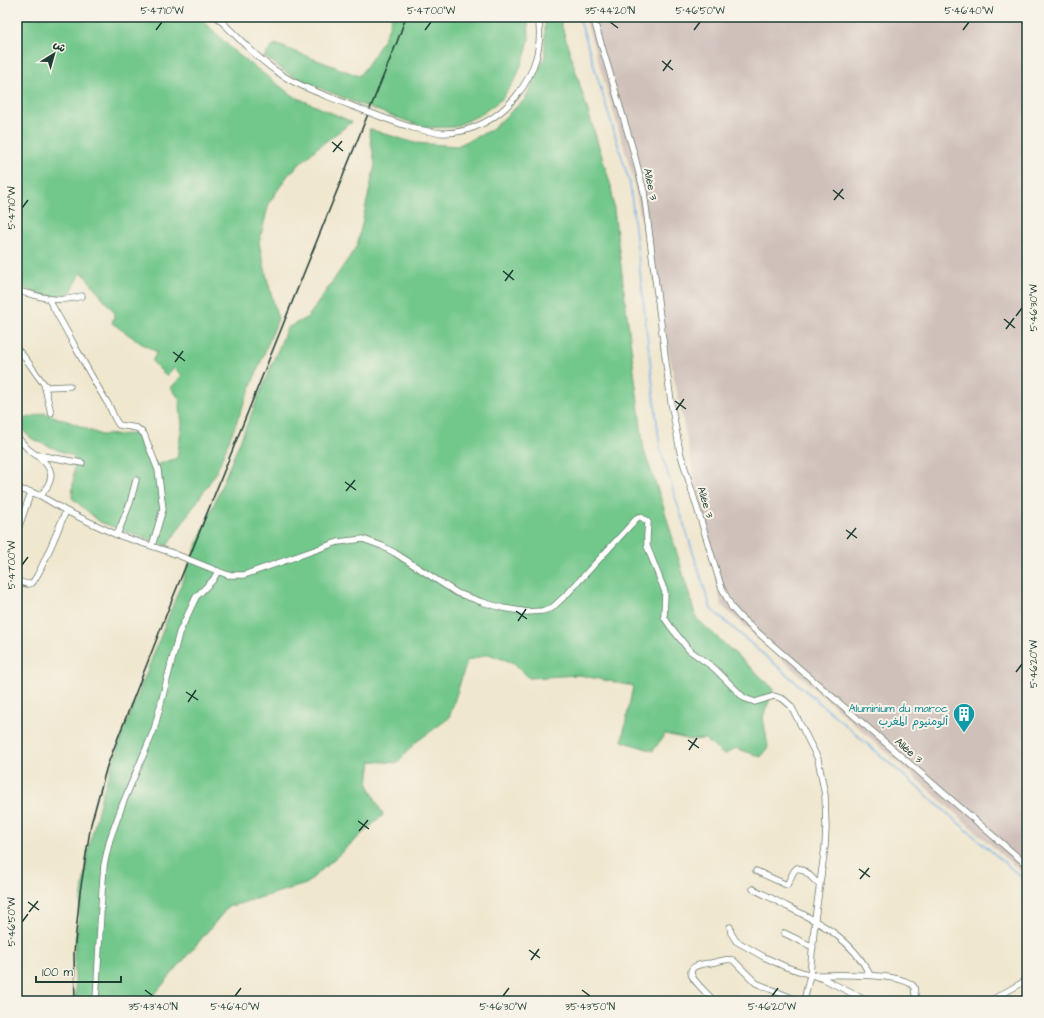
<svg xmlns="http://www.w3.org/2000/svg" width="1044" height="1018" viewBox="0 0 1044 1018" font-family="'Architects Daughter','Playpen Sans Arabic',sans-serif">
	<style>
		.industrial { fill: #cfc0ba }
		.green { fill: #72c78b; stroke: #488260 }
		.lines { fill: none; stroke-linecap: round; stroke-linejoin: round }
		.stream { stroke: #7ab4eb; stroke-width: 1.5 }
		.minor-casing { stroke: #68786a; stroke-width: 7 }
		.minor { stroke: #fff; stroke-width: 5.5 }
		.rail { stroke: #1f3d34; stroke-width: 1.5 }
		.minor-bridge-casing { stroke: #68786a; stroke-width: 7; stroke-linecap: butt }
		.minor-bridge { stroke: #fff; stroke-width: 5.5 }
		.ticks { fill: none; stroke: #1f3d34; stroke-width: 1.5 }
		.labels { text-anchor: middle; stroke-width: 4; stroke-linejoin: round; paint-order: stroke }
		.street-label { font-size: 11px; fill: #1f3d34; stroke: #f7f3e8 }
		.culture-label { font-size: 11px; fill: #0d838f; stroke: #f7f3e8; text-anchor: end }
		.neatline { fill: none; stroke: #1f3d34; stroke-width: 1.5 }
		.ticks-label { font-size: 10px; text-anchor: middle; fill: #1f3d34 }
	</style>
	<rect width="100%" height="100%" fill="#f7f3e8"/>
	<filter id="ink" filterUnits="userSpaceOnUse"><feTurbulence type="fractalNoise" baseFrequency=".025" numOctaves="2"/><feDisplacementMap in="SourceGraphic" scale="8" xChannelSelector="R" yChannelSelector="G"/><feConvolveMatrix kernelMatrix="1 2 1 2 8 2 1 2 1" color-interpolation-filters="sRGB"/></filter>
	<filter id="wash" filterUnits="userSpaceOnUse"><feTurbulence type="fractalNoise" baseFrequency=".012" numOctaves="4" result="noise"/><feDisplacementMap in="SourceGraphic" scale="16" xChannelSelector="R" yChannelSelector="G"/><feGaussianBlur stdDeviation="0.9" result="paint"/><feColorMatrix in="noise" values="0 0 0 0 0 0 0 0 0 0 0 0 0 0 0 0 0 1.4 0 .05"/><feComposite in="paint" operator="in"/></filter>
	<g filter="url(#wash)">
		<rect width="100%" height="100%" fill="#f0e7cf"/>
		<path class="industrial" d="M 585,17 L 1027,17 L 1027,877 L 721,605 L 632,174 Z"/>
		<path class="green" d="M 17,17 L 199,17 L 236,53 L 293,96 L 352,122 L 317,148 L 288,175 L 269,203 L 259,243 L 268,282 L 278,319 L 216,473 L 167,546 L 100,522 L 72,498 L 75,457 L 32,439 L 17,425 L 17,421 L 44,413 L 70,422 L 101,435 L 135,434 L 156,465 L 177,458 L 182,425 L 179,398 L 171,388 L 182,375 L 174,368 L 166,376 L 152,361 L 157,352 L 142,344 L 112,323 L 115,313 L 82,272 L 71,292 L 59,297 L 41,295 L 17,285 Z
			M 391,17 L 528,17 L 529,40 L 525,55 L 516,78 L 502,99 L 480,115 L 454,127 L 426,128 L 351,101 L 315,86 L 287,73 L 264,56 L 275,44 L 359,76 C 370,62 390,34 391,17 Z
			M 543,17 L 559,17 L 611,186 L 644,451 L 662,502 L 696,618 L 774,689 L 763,717 L 768,747 L 761,757 L 736,748 L 724,755 L 705,739 L 691,740 L 665,734 L 653,751 L 622,741 L 633,686 L 579,675 L 529,678 L 514,663 L 488,654 L 467,661 L 449,718 L 416,742 L 397,763 L 371,761 L 368,784 L 383,815 L 306,884 L 228,907 L 149,1001 L 76,1001 L 74,953 L 81,900 L 88,851 L 102,795 L 124,730 L 187,569 L 287,328 L 308,317 L 357,246 L 375,165 L 369,129 L 415,143 L 457,146 L 491,130 L 525,99 L 545,56 L 545,24 Z"/>
		<g class="lines">
			<path class="stream" d="M 579,17 L 630,184 L 660,449 L 711,609 L 1027,882"/>
		</g>
	</g>
	<g filter="url(#ink)">
		<g class="lines">
			<g class="minor-casing">
				<path id="minor" d="M 217,17 C 238,37 257,59 282,75 C 303,89 329,96 352,106
					M 593,17 L 633,150 L 644,192 L 671,402 L 680,452 L 721,586 L 732,608 L 741,618 L 1027,865
					M 384,118 C 403,125 422,132 443,133 C 500,134 549,73 538,17
					M 17,291 C 43,296 54,304 82,296
					M 49,300 C 69,334 87,370 108,404 C 112,410 114,420 119,425 L 137,428 L 144,434 L 158,470 L 163,509 L 152,546
					M 17,349 C 29,360 35,375 47,387 L 70,386
					M 44,384 L 51,413
					M 17,437 C 21,441 24,445 28,449 C 38,457 57,467 49,483 C 47,488 43,492 41,496
					M 38,455 L 82,463
					M 17,489 L 31,492 L 41,496 L 66,511 L 117,535 L 170,552
					M 17,532 L 31,492
					M 117,535 L 130,503 L 136,480
					M 210,568 L 228,575 L 244,575 L 338,542 L 363,539 L 382,546 L 395,553 L 457,593 L 482,602 L 503,608 L 527,612 L 542,611 L 552,608 L 568,593 L 638,517 L 641,517 L 648,522 L 647,536 L 647,546 L 665,592 L 664,617 L 670,626 L 689,650 L 714,668 L 744,698 L 755,702 L 774,696 L 783,699 L 791,706 L 818,759 L 825,795 L 826,828 L 825,847 L 815,919 L 810,975 L 804,1001
					M 17,580 C 21,582 28,586 32,583 C 40,576 60,524 66,511
					M 756,871 L 787,885 L 794,871 L 797,868 C 807,869 811,879 820,885
					M 753,889 C 764,894 775,900 786,906 C 820,922 853,940 870,975
					M 730,927 L 731,933 L 736,941 L 764,957 L 786,967 L 824,979 L 867,1001
					M 784,933 L 813,947
					M 815,975 C 833,975 904,972 914,987 L 916,1001
					M 712,999 C 700,985 672,966 711,963 C 718,962 726,958 733,960 L 756,983 L 799,1001
					M 96,1001 L 102,892 L 104,865 L 110,839 L 123,803 L 154,730 L 179,633 L 196,597 L 213,580 L 218,571
					M 990,1001 L 1027,980"/>
			</g>
			<use href="#minor" class="minor"/>
			<path class="rail" d="M 75,1001 L 74,953 L 80,892 L 91,824 L 107,766 L 170,605 L 397,42 L 406,17"/>
			<g class="minor-bridge-casing">
				<path id="minor-bridge" d="M 352,106 L 384,118
					M 170,552 L 210,568"/>
			</g>
			<use href="#minor-bridge" class="minor-bridge"/>
		</g>
	</g>
	<path class="ticks" d="M 610,22 L 618,28M 156,30 L 162,22M 425,30 L 431,22M 694,30 L 700,22M 963,30 L 969,22M 662,61 L 673,70M 663,71 L 671,60M 332,142 L 343,151M 333,152 L 342,141M 833,190 L 844,199M 834,200 L 843,189M 22,208 L 28,200M 503,271 L 514,280M 505,281 L 513,270M 1016,316 L 1022,308M 1004,319 L 1015,328M 1006,329 L 1014,318M 173,352 L 185,361M 175,362 L 183,351M 675,401 L 686,409M 676,410 L 684,399M 345,482 L 356,490M 346,491 L 355,480M 846,530 L 857,538M 847,539 L 856,528M 22,565 L 28,557M 516,611 L 527,619M 518,621 L 526,609M 1016,672 L 1022,664M 186,692 L 198,700M 188,702 L 196,690M 688,740 L 699,748M 689,750 L 697,738M 358,821 L 369,829M 359,831 L 368,820M 859,869 L 870,877M 860,879 L 869,868M 28,902 L 39,910M 29,912 L 38,901M 22,922 L 28,914M 529,950 L 540,958M 531,960 L 539,949M 145,990 L 153,996M 582,990 L 590,996M 235,996 L 241,988M 503,996 L 509,988M 772,996 L 778,988"/>
	<defs>
		<g id="building-pin" transform="scale(1.15)"><path d="M0 17L-7.5 6A9.5 9.5 0 1 1 7.5 6Z" fill="#0f9aa8" stroke="#f7f3e8"/><path d="M-4-6H4V6H1V3H-1V6H-4ZM-2.5-4.3h1.7v1.8h-1.7ZM.8-4.3h1.7v1.8H.8ZM-2.5-1h1.7V.8h-1.7ZM.8-1h1.7V.8H.8Z" fill="#fff"/></g>
	</defs>
	<g fill-rule="evenodd">
		<use href="#building-pin" x="964" y="714"/>
	</g>
	<g class="labels">
		<g class="street-label">
			<text transform="translate(651 184) rotate(78)" y="4">Allée 3</text>
			<text transform="translate(706 502) rotate(73)" y="4">Allée 3</text>
			<text transform="translate(909 750) rotate(41)" y="4">Allée 3</text>
		</g>
		<g class="culture-label">
			<text x="948" y="712">Aluminium du maroc<tspan x="948" dy="13">ألومنيوم المغرب</tspan></text>
		</g>
	</g>
	<rect width="1044" height="1018" fill="none" stroke="#f7f3e8" stroke-width="44"/>
	<g transform="translate(54 54) rotate(37)" stroke="#f7f3e8" stroke-width="3" paint-order="stroke">
	<path d="M0-3L7 15L0 10L-7 15Z" fill="#1f3d34"/>
	<text y="-6" font-size="11" font-weight="bold" text-anchor="middle" fill="#1f3d34">ش</text>
	</g>
	<path d="M36 976v6h85v-6" fill="none" stroke="#1f3d34" stroke-width="2"/>
	<text x="42" y="976" font-size="12" fill="#1f3d34" stroke="#f7f3e8" stroke-width="3" paint-order="stroke">100 m</text>
	<rect x="22" y="22" width="1000" height="974" class="neatline"/>
	<g class="ticks-label">
		<text x="162" y="14">5°47'10"W</text>
		<text x="431" y="14">5°47'00"W</text>
		<text x="610" y="14">35°44'20"N</text>
		<text x="700" y="14">5°46'50"W</text>
		<text x="969" y="14">5°46'40"W</text>
		<text transform="translate(11 208) rotate(-90)" y="4">5°47'10"W</text>
		<text transform="translate(1033 308) rotate(-90)" y="4">5°46'30"W</text>
		<text transform="translate(11 565) rotate(-90)" y="4">5°47'00"W</text>
		<text transform="translate(1033 664) rotate(-90)" y="4">5°46'20"W</text>
		<text transform="translate(11 922) rotate(-90)" y="4">5°46'50"W</text>
		<text x="153" y="1010">35°43'40"N</text>
		<text x="235" y="1010">5°46'40"W</text>
		<text x="503" y="1010">5°46'30"W</text>
		<text x="590" y="1010">35°43'50"N</text>
		<text x="772" y="1010">5°46'20"W</text>
	</g>
</svg>
